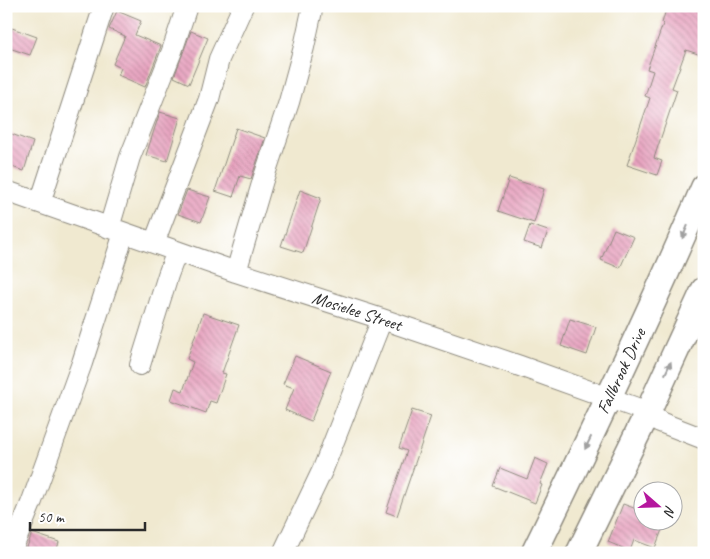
<svg xmlns="http://www.w3.org/2000/svg" width="710" height="559" viewBox="0 0 710 559" font-family="Caveat,sans-serif">
	<style>
		.building { fill: url(#building-back-hatch) }
		.lines { fill: none; stroke-linecap: round; stroke-linejoin: round }
		.minor-casing { stroke: #8e8a7e; stroke-width: 22 }
		.major-casing { stroke: #8e8a7e; stroke-width: 28 }
		.minor { stroke: #fff; stroke-width: 20 }
		.major { stroke: #fff; stroke-width: 25 }
		.oneway { fill: #a0a0a0 }
		.labels { text-anchor: middle; stroke-width: 4; stroke-linejoin: round; paint-order: stroke }
		.street-label { font-size: 18px; fill: #2b2b2b; stroke: #fff }
	</style>
	<defs>
		<pattern id="building-back-hatch" width="6" height="6" patternUnits="userSpaceOnUse" patternTransform="scale(1.25)"><rect width="6" height="6" fill="#e8a2bf"/><path d="M-1 5l2 2M0 0l6 6M5-1l2 2" fill="none" stroke="#bc849b"/></pattern>
	</defs>
	<rect width="100%" height="100%" fill="#fff"/>
	<filter id="ink" filterUnits="userSpaceOnUse"><feTurbulence type="fractalNoise" baseFrequency=".02" numOctaves="2"/><feDisplacementMap in="SourceGraphic" scale="10" xChannelSelector="R" yChannelSelector="G"/><feConvolveMatrix kernelMatrix="1 2 1 2 8 2 1 2 1" color-interpolation-filters="sRGB"/></filter>
	<filter id="wash" filterUnits="userSpaceOnUse"><feTurbulence type="fractalNoise" baseFrequency=".0096" numOctaves="4" result="noise"/><feDisplacementMap in="SourceGraphic" scale="20" xChannelSelector="R" yChannelSelector="G"/><feGaussianBlur stdDeviation="1.12" result="paint"/><feColorMatrix in="noise" values="0 0 0 0 0 0 0 0 0 0 0 0 0 0 0 0 0 1.4 0 .05"/><feComposite in="paint" operator="in"/></filter>
	<g filter="url(#wash)">
		<rect width="100%" height="100%" fill="#f0e9d0"/>
		<g id="blocks">
			<path class="building" d="M 667,6 L 699,6 L 704,8 L 704,56 L 686,50 L 672,88 L 677,90 L 654,158 L 662,161 L 657,175 L 627,165 L 650,98 L 645,96 L 653,71 L 647,69 L 663,24 L 662,23 Z
				M 117,11 L 141,21 L 135,35 L 161,46 L 145,87 L 118,75 L 121,68 L 113,64 L 125,36 L 109,29 Z
				M 12,28 L 37,37 L 30,55 L 6,47 Z
				M 191,31 L 208,38 L 189,84 L 174,77 Z
				M 160,112 L 180,118 L 167,161 L 146,155 Z
				M 236,128 L 265,138 L 251,179 L 240,176 L 233,197 L 215,191 Z
				M 6,132 L 33,142 L 24,171 L 6,165 Z
				M 509,178 L 544,189 L 534,223 L 498,211 Z
				M 187,190 L 210,197 L 201,222 L 178,214 Z
				M 300,190 L 321,198 L 303,253 L 281,246 Z
				M 530,225 L 548,231 L 542,248 L 524,242 Z
				M 614,229 L 634,237 L 620,268 L 601,260 Z
				M 203,313 L 239,325 L 222,373 L 226,374 L 216,403 L 210,401 L 206,413 L 171,400 L 175,388 L 183,391 L 193,362 L 187,359 Z
				M 570,319 L 596,327 L 587,355 L 561,346 Z
				M 295,356 L 331,371 L 311,421 L 285,410 L 294,388 L 283,384 Z
				M 412,410 L 431,416 L 397,516 L 386,512 L 407,451 L 399,448 Z
				M 535,458 L 548,464 L 540,484 L 542,485 L 535,503 L 493,486 L 500,468 L 527,479 Z
				M 623,504 L 642,511 L 642,522 L 665,522 L 655,548 L 634,540 L 630,551 L 608,542 Z
				M 32,533 L 59,542 L 56,553 L 25,553 Z"/>
		</g>
	</g>
	<g filter="url(#ink)">
		<use href="#blocks" fill-opacity="0" stroke="#8e8a7e" stroke-width="1"/>
		<g class="lines">
			<g class="minor-casing">
				<path id="minor" d="M 6,191 L 236,272 L 382,319 L 520,366 L 648,412 L 660,422 L 704,439
					M 40,203 L 104,6
					M 109,228 L 130,157 L 172,51 L 187,6
					M 154,243 L 209,99 L 219,59 L 243,6
					M 236,272 L 263,180 L 289,102 L 304,47 L 313,6
					M 140,365 L 168,275 L 177,251
					M 14,545 L 32,501 L 82,363 L 124,233
					M 283,553 L 323,469 L 382,319"/>
			</g>
			<g class="major-casing">
				<path id="major" d="M 534,553 C 593,432 651,311 704,187
					M 579,553 L 648,412 L 704,290"/>
			</g>
			<use href="#minor" class="minor"/>
			<use href="#major" class="major"/>
		</g>
		<defs><path id="oneway-solid" d="M-6-.8H1V-3.2L6.5 0L1 3.2V.8H-6Z" transform="scale(1.25)"/></defs>
		<g class="oneway">
			<use href="#oneway-solid" transform="translate(685 232) rotate(113)"/>
			<use href="#oneway-solid" transform="translate(668 368) rotate(-65)"/>
			<use href="#oneway-solid" transform="translate(588 443) rotate(116)"/>
		</g>
	</g>
	<g class="labels">
		<g class="street-label">
			<text transform="translate(357 311) rotate(18)" y="6">Mosielee Street</text>
			<text transform="translate(621 371) rotate(-65)" y="6">Fallbrook Drive</text>
		</g>
	</g>
	<rect width="710" height="559" fill="none" stroke="#fff" stroke-width="25"/>
	<g transform="translate(658 506) rotate(110)"><circle r="24" fill="#ffffff" stroke="#aaaaaa"/>
	<path d="M0-4L9 19L0 12L-9 19Z" fill="#b5179e"/>
	<text y="-8" font-size="14" font-weight="bold" text-anchor="middle" fill="#2b2b2b">N</text>
	</g>
	<path d="M30 522v8h115v-8" fill="none" stroke="#2b2b2b" stroke-width="2.5"/>
	<text x="38" y="522" font-size="15" fill="#2b2b2b" stroke="#ffffff" stroke-width="4" paint-order="stroke">50 m</text>
</svg>
